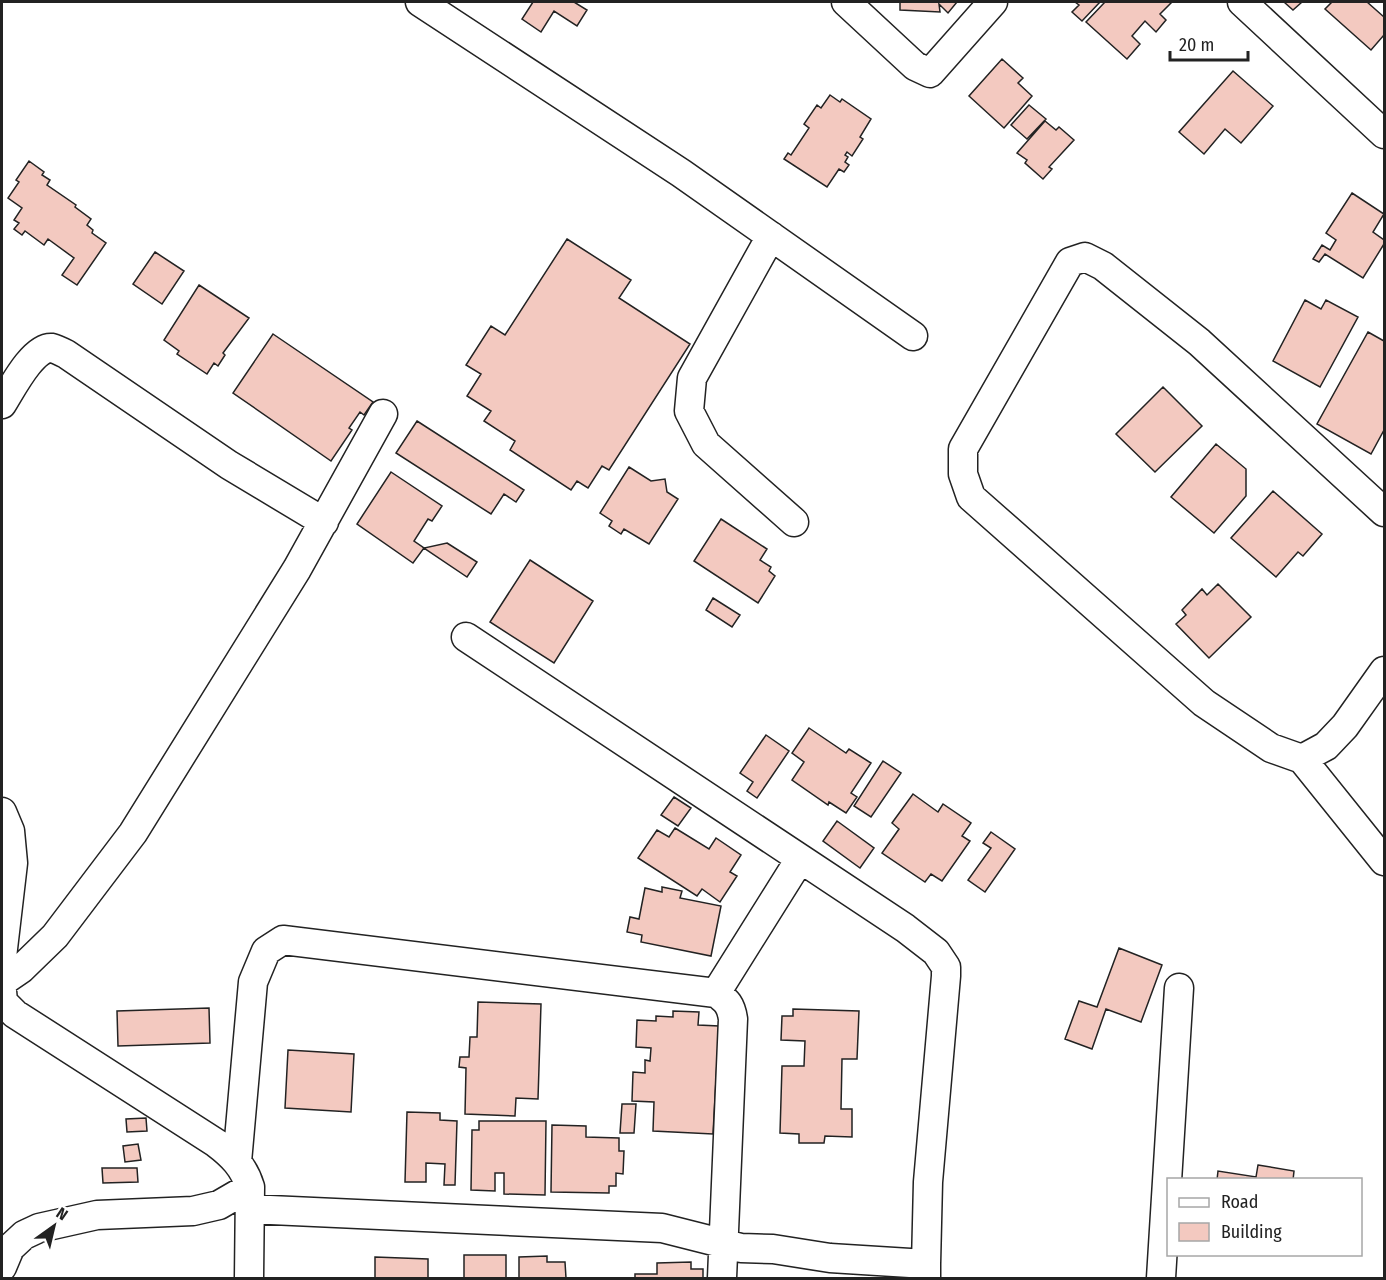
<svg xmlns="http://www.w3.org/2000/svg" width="1386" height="1280" viewBox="0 0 1386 1280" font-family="'Fira Sans Condensed',sans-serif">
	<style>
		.building { fill: #f3c9c0; stroke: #222; stroke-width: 1.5 }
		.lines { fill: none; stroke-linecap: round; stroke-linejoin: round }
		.minor-casing { stroke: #222; stroke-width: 31 }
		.minor { stroke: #fff; stroke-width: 28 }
	</style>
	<rect width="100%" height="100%" fill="#fff"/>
	<path class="building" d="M 533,2 L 574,2 L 587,10 L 577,26 L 554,11 L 541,32 L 522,19 Z
		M 900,2 L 957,2 L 948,13 L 939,4 L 940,12 L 900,10 Z
		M 1075,2 L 1100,2 L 1082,21 L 1072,12 L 1079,5 Z
		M 1105,2 L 1172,2 L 1160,14 L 1166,20 L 1156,32 L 1145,21 L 1132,36 L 1140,44 L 1127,59 L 1086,22 Z
		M 1284,2 L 1302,2 L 1293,10 Z
		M 1332,2 L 1367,2 L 1384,17 L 1384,35 L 1371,50 L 1325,9 Z
		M 1002,59 L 1023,78 L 1018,83 L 1032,96 L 1004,128 L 969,96 Z
		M 1233,71 L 1273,106 L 1241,143 L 1225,129 L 1204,154 L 1179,132 Z
		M 830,95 L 840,102 L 842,99 L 871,119 L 860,137 L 863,139 L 852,156 L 847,152 L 845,155 L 848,157 L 845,162 L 849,165 L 844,172 L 839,169 L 827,187 L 784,159 L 788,153 L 791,155 L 809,128 L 804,124 L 817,105 L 821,108 Z
		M 1029,105 L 1046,119 L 1027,139 L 1011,125 Z
		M 1045,121 L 1056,130 L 1059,127 L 1074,140 L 1049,167 L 1052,169 L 1043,179 L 1025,163 L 1027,160 L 1017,153 Z
		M 29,161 L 44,172 L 42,175 L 50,180 L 47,185 L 76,205 L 75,207 L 91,219 L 87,225 L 93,230 L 92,233 L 106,243 L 77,285 L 62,275 L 74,258 L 48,239 L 44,245 L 25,231 L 22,235 L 14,229 L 19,223 L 14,220 L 22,208 L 8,198 L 19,182 L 16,180 Z
		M 1352,193 L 1384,214 L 1373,232 L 1384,240 L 1384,244 L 1363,278 L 1325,254 L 1319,262 L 1313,259 L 1322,245 L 1330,250 L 1336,240 L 1326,233 Z
		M 567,239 L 631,280 L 619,298 L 690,344 L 609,470 L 602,466 L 588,488 L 577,481 L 571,490 L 510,450 L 515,441 L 484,421 L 491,411 L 467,396 L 481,374 L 466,365 L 491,326 L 505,335 Z
		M 155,252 L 184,271 L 162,304 L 133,284 Z
		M 199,285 L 249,318 L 223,353 L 225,355 L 218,366 L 214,363 L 207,374 L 177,354 L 179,351 L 164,340 Z
		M 1305,300 L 1321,309 L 1326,300 L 1358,317 L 1320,387 L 1273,361 Z
		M 1368,332 L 1384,341 L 1384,430 L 1371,454 L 1317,424 Z
		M 273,334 L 373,402 L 364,415 L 360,412 L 349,428 L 352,430 L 331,461 L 233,393 Z
		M 1163,387 L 1202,426 L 1155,472 L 1116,434 Z
		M 417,421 L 524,490 L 516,502 L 504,494 L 491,514 L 396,453 Z
		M 1216,444 L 1246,469 L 1246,496 L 1214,533 L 1171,497 Z
		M 629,467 L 651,481 L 665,479 L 667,492 L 678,499 L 649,544 L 624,529 L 621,534 L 609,526 L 612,521 L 600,513 Z
		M 391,472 L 442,506 L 432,521 L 428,519 L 414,541 L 424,548 L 413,563 L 357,524 Z
		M 1273,491 L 1322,534 L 1303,556 L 1298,552 L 1276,577 L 1231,538 Z
		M 721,519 L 767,549 L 760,560 L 771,567 L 769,571 L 775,576 L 758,603 L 694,561 Z
		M 447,543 L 477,562 L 467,577 L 424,548 Z
		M 530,560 L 593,601 L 554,663 L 490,622 Z
		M 1218,584 L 1251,617 L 1209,658 L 1176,624 L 1186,615 L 1182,610 L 1202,589 L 1207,595 Z
		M 713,598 L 740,615 L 732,627 L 706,610 Z
		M 809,728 L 846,753 L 849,749 L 871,763 L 851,793 L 857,797 L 846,813 L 829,802 L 828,805 L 792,780 L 804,762 L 792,753 Z
		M 766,735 L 789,751 L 757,798 L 747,791 L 753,782 L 740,773 Z
		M 883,761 L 901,773 L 871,817 L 854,806 Z
		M 913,794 L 938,812 L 943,804 L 971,823 L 962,836 L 970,841 L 942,881 L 931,874 L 925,882 L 882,853 L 899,829 L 892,823 Z
		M 674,797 L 691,808 L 678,826 L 661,815 Z
		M 837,821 L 874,848 L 860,868 L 823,841 Z
		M 675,828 L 709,849 L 716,838 L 741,855 L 730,872 L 737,876 L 720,902 L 702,889 L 697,896 L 638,858 L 657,830 L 669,837 Z
		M 991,832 L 1015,849 L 985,892 L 968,880 L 991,848 L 983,843 Z
		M 662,887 L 682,891 L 680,898 L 721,906 L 711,956 L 641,942 L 642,935 L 627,932 L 630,917 L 639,919 L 645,888 L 662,892 Z
		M 1119,948 L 1162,965 L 1141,1022 L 1106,1009 L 1092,1049 L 1065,1039 L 1079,1001 L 1097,1007 Z
		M 478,1002 L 541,1004 L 538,1099 L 516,1098 L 515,1116 L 465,1114 L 466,1068 L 459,1067 L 460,1057 L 469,1057 L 470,1037 L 477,1037 Z
		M 209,1008 L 210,1043 L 118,1046 L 117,1011 Z
		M 793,1009 L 859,1011 L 857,1059 L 842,1059 L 841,1109 L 852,1109 L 852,1137 L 825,1136 L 824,1143 L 799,1143 L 799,1134 L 780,1133 L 782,1066 L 804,1066 L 805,1041 L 781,1040 L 782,1016 L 793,1016 Z
		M 673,1011 L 699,1012 L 698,1025 L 719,1026 L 713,1134 L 653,1131 L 654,1102 L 632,1101 L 633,1072 L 645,1073 L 645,1060 L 650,1061 L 651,1048 L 636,1047 L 637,1020 L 656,1021 L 656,1016 L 673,1017 Z
		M 288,1050 L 354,1054 L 351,1112 L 285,1108 Z
		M 622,1104 L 636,1104 L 634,1133 L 620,1133 Z
		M 407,1112 L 440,1113 L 440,1120 L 457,1121 L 455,1185 L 444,1185 L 445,1164 L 426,1163 L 426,1182 L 405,1182 Z
		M 146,1118 L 147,1131 L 127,1132 L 126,1119 Z
		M 479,1121 L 546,1121 L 545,1195 L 504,1194 L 504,1173 L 495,1173 L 495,1191 L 471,1190 L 472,1130 L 479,1130 Z
		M 552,1125 L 586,1126 L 586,1137 L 619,1138 L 619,1151 L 624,1151 L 623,1174 L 616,1173 L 616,1186 L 609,1186 L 609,1193 L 551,1192 Z
		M 138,1144 L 141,1160 L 125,1162 L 123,1146 Z
		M 1258,1165 L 1294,1171 L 1293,1180 L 1217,1180 L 1218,1171 L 1256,1177 Z
		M 102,1168 L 137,1168 L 138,1182 L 103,1183 Z
		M 464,1255 L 506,1255 L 506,1278 L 464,1278 Z
		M 547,1256 L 547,1262 L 565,1262 L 566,1278 L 519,1278 L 519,1257 Z
		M 375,1257 L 428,1259 L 428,1278 L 375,1278 Z
		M 691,1262 L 691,1269 L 703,1269 L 703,1278 L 635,1278 L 635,1274 L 657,1274 L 657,1263 Z"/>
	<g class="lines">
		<g class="minor-casing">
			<path id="minor" d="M 420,2 L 681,173 L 913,336
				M 846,2 L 915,66 L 930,73 L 993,2
				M 1242,2 L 1384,134
				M 771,236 L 692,378 L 689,411 L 706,444 L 794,522
				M 2,404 C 11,390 33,346 52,348 C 56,349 62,352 66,354 L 229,465 L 324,522
				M 1384,512 L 1199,342 L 1103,266 L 1085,257 L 1070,262 L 963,449 L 963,474 L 971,497 L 1204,703 L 1271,748 L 1302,759 L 1326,746 L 1345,726 L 1384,671
				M 466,637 L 905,928 L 936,952 L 946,967 L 946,976 L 928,1182 L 926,1264
				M 1302,759 L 1384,861
				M 2,812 L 10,831 L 13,863 L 2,957
				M 2,982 L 21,969 L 55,936 L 133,833 L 297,569 L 383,414
				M 2,991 L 3,1002 L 15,1014 L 216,1143 C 232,1155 244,1167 250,1187 L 249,1278
				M 716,993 L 800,859
				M 237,1162 L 253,982 L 266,951 L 283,940 L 716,993 C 727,1001 731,1005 733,1019 L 722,1278
				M 250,1209 L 662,1228 L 741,1248 L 773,1249 L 830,1258 L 926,1264 L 926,1278
				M 2,1267 L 10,1248 L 24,1235 L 39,1228 L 97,1215 L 193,1211 L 219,1205 L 250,1187
				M 1161,1278 L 1179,988"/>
		</g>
		<use href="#minor" class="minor"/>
	</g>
	<rect width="1386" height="1280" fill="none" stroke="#222222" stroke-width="6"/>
	<rect x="1167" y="1178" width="195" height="78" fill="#ffffff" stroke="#a7a7a7" stroke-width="1.5"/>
	<rect x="1179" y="1198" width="30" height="9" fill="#ffffff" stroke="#a7a7a7" stroke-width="1.5"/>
	<text x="1221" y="1208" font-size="18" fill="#222222">Road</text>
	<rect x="1179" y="1223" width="30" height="18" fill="#f3c9c0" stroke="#a7a7a7" stroke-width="1.5"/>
	<text x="1221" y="1238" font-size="18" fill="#222222">Building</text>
	<g transform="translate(54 1226) rotate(34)" stroke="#ffffff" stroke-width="4.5" paint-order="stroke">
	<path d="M0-4.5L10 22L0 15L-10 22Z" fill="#222222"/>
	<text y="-9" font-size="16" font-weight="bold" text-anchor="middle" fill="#222222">N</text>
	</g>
	<path d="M1170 51v9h78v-9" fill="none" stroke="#222222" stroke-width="3"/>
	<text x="1179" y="51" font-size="18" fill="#222222" stroke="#ffffff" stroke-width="4.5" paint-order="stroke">20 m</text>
</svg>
